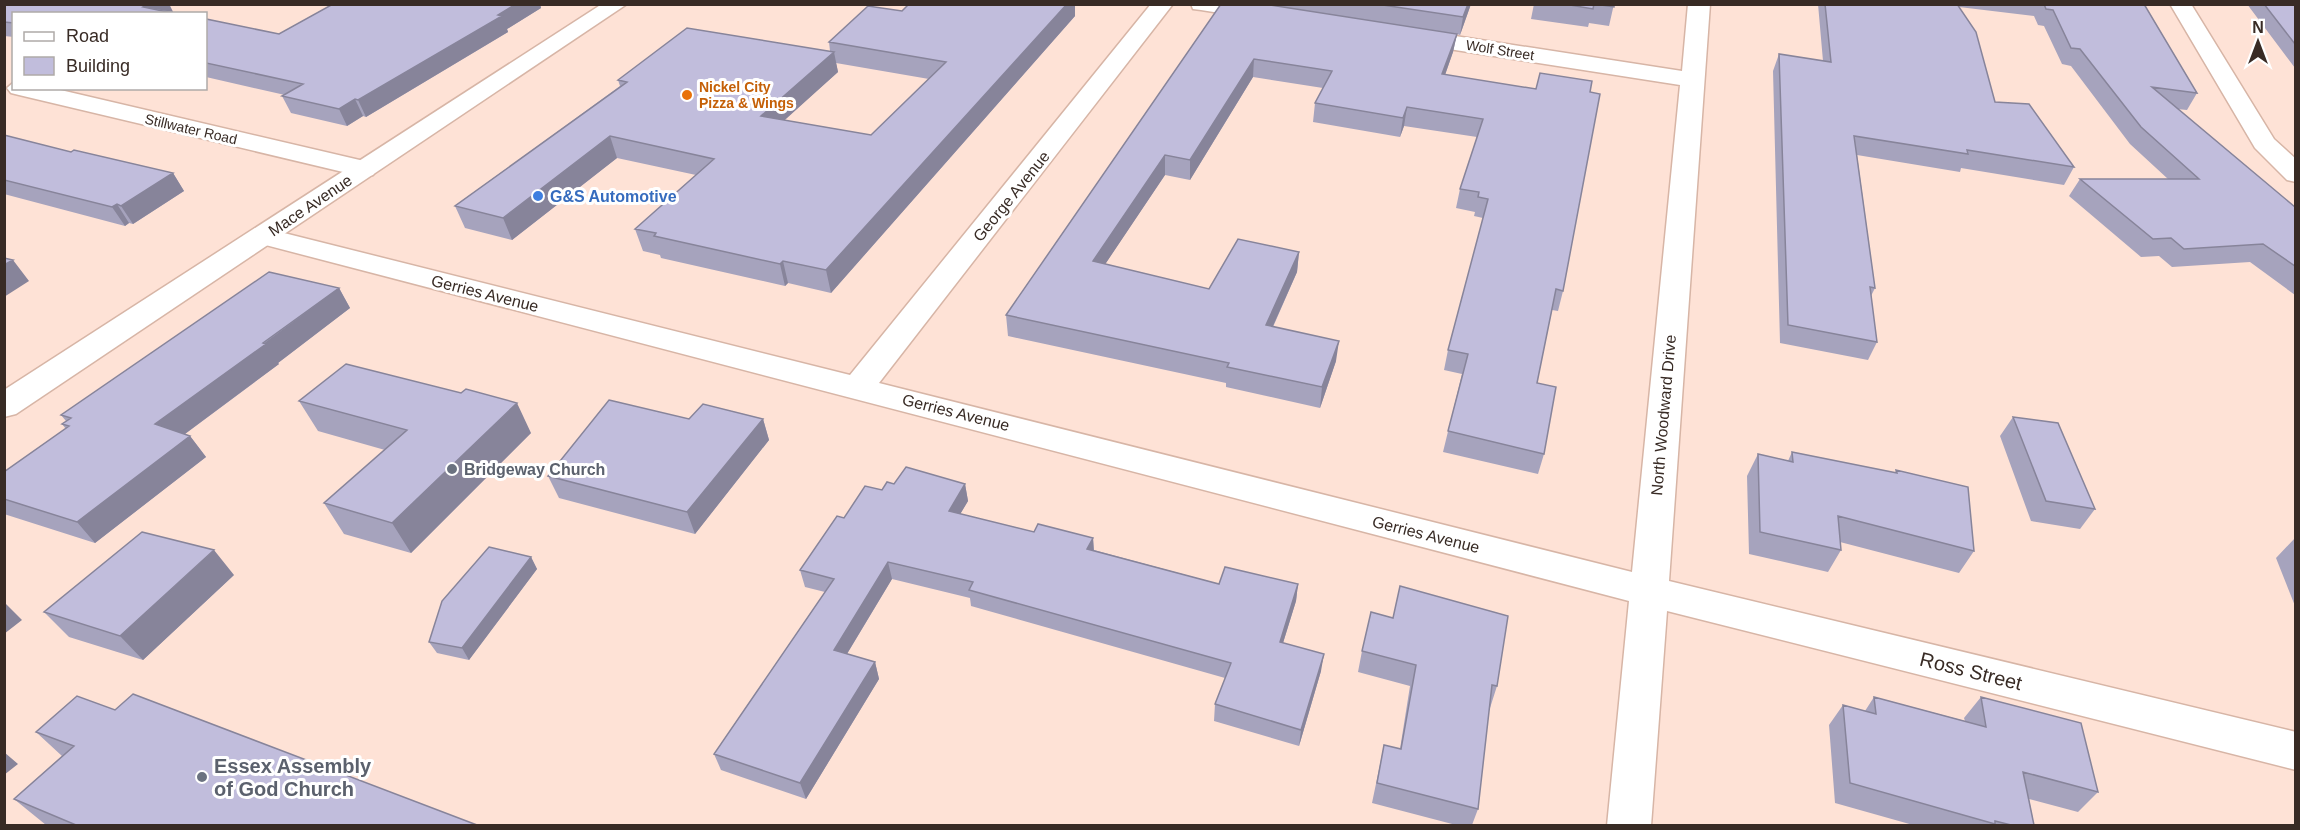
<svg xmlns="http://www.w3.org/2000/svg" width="2300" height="830" viewBox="0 0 2300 830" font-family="Helvetica,sans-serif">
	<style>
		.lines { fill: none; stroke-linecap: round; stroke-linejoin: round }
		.minor-casing { stroke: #d7b5a6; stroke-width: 3 }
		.major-casing { stroke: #d7b5a6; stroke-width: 3 }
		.minor { fill: #fff; fill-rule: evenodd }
		.major { fill: #fff; fill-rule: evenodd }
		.wall { fill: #a6a3bd; fill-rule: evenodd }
		.shaded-wall { fill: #87849a }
		.building { fill: #c1bddc; stroke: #87849a; stroke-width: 1.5 }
		.food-dot { fill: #e8710a; stroke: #fff; stroke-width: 2 }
		.shop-dot { fill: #3f7fe0; stroke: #fff; stroke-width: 2 }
		.worship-dot { fill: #6b7280; stroke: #fff; stroke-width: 2 }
		.labels { text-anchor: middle; stroke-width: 6; stroke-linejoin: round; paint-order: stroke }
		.far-street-label { font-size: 14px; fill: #382b25; stroke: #fff }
		.far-food-label { font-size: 14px; font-weight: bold; fill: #c56008; stroke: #fff; text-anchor: start }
		.shop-label { font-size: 16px; font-weight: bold; fill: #366cbe; stroke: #fff; text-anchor: start }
		.street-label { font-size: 16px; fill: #382b25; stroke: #fff }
		.worship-label { font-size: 16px; font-weight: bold; fill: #5b616d; stroke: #fff; text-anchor: start }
		.near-street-label { font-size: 20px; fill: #382b25; stroke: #fff }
		.near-worship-label { font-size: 20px; font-weight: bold; fill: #5b616d; stroke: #fff; text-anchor: start }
	</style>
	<rect width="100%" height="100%" fill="#fee2d6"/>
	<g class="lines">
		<g class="minor-casing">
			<path id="minor" d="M 1151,4 L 1173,4 L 879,383 L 1632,572 L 1680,85 L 1410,43 L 1402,41 L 1399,36 L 1402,31 L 1410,29 L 1682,71 L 1688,4 L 1710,4 L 1669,581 L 2296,732 L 2296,770 L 1667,611 L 1651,826 L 1607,826 L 1629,601 L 254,242 L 250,236 L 254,230 L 264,228 L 850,375 Z
				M 1191,4 L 1245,4 L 1272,9 L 1275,14 L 1272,19 L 1264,20 L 1201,10 L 1193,9 Z
				M 2170,4 L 2191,4 L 2274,139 L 2296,159 L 2296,182 L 2287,180 L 2255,148 Z
				M 14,82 L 14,88 L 52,88 L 364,161 L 373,163 L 377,169 L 373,175 L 364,177 L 19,95 L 11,93 L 7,88 Z"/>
		</g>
		<g class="major-casing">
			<path id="major" d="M 602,4 L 627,4 L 16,414 L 4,417 L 4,390 Z"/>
		</g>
		<use href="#minor" class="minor"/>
		<use href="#major" class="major"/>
	</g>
	<path class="wall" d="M 4,4 L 169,4 L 173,12 L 14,14 L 14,37 L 4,36 Z
		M 333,4 L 540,4 L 541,8 L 507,29 L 508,32 L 366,117 L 363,116 L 347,126 L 291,113 L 282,96 L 285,95 L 206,77 L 206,19 L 279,34 Z
		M 909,4 L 1075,4 L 1075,16 L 831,293 L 788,283 L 785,286 L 661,258 L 660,255 L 643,251 L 635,229 L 696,175 L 617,158 L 512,240 L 465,228 L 455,206 L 620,86 L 618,80 L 830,51 L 829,42 L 902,11 ZM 836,63 L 929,79 L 871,135 L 784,120 L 838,72 Z
		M 1221,4 L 1471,4 L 1460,35 L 1457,34 L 1453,52 L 1445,75 L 1536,89 L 1590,92 L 1563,291 L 1558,311 L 1552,310 L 1537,383 L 1544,454 L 1538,474 L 1443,452 L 1462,374 L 1444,370 L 1448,350 L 1483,218 L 1474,216 L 1475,212 L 1456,208 L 1460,189 L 1477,137 L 1404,126 L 1400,137 L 1313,122 L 1315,103 L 1323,88 L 1253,77 L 1190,180 L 1165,175 L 1105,264 L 1209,289 L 1299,252 L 1297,272 L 1273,327 L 1336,361 L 1320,408 L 1226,387 L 1226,383 L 1008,336 L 1006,315 Z
		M 1534,4 L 1614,4 L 1609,26 L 1589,23 L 1588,27 L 1531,19 Z
		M 1818,4 L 2144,4 L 2197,93 L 2187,110 L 2177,109 L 2295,207 L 2295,295 L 2250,262 L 2172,267 L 2159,256 L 2141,257 L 2069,196 L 2080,179 L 2168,179 L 2130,144 L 2071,66 L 2062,64 L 2044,26 L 2038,25 L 2034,16 L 1959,7 L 1995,102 L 2074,167 L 2064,185 L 1961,168 L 1960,172 L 1857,155 L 1875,288 L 1871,296 L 1877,342 L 1868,360 L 1780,343 L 1773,71 L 1779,54 L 1823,61 Z
		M 2247,4 L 2295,4 L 2295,68 Z
		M 4,135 L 71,152 L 173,173 L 184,191 L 133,224 L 129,223 L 125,226 L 4,194 Z
		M 339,288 L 350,308 L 278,363 L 279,364 L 185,434 L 190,436 L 206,457 L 95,543 L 4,514 L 4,472 L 66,429 L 62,424 L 66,421 L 61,415 Z
		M 299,401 L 531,433 L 411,553 L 344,534 L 324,503 L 385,450 L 318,431 Z
		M 2013,417 L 2095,509 L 2080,529 L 2031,521 L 2000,436 Z
		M 689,419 L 763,419 L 769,440 L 695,534 L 559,498 L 548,476 Z
		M 1792,452 L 1895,473 L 1896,470 L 1974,551 L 1959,573 L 1840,542 L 1841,550 L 1828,572 L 1749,554 L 1747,476 L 1758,454 L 1788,461 Z
		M 894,484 L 965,484 L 968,501 L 960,514 L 1034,532 L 1093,538 L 1094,550 L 1219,584 L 1298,584 L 1296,601 L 1283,643 L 1321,671 L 1299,746 L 1214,721 L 1215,704 L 1225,678 L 971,606 L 970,598 L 892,579 L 847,654 L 875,662 L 879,679 L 806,799 L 721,770 L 714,754 L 825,592 L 805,587 L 800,570 L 844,518 L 882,490 Z
		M 2295,538 L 2295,606 L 2276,558 Z
		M 531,557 L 537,569 L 469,660 L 437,653 L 429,642 Z
		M 234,575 L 143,660 L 69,637 L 44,612 Z
		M 1362,651 L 1497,686 L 1490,708 L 1489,707 L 1478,809 L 1472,825 L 1456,825 L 1372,803 L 1384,745 L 1400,749 L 1410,686 L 1358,672 Z
		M 1874,697 L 1965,721 L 1964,718 L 1981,697 L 2098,792 L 2078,812 L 2029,799 L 2034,825 L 1913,825 L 1835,803 L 1829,725 L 1843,705 L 1865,711 Z
		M 115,710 L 477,825 L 46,825 L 14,799 L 62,756 L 36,732 Z"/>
	<path class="shaded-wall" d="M 148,4 L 169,4 L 173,12 L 143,7 Z
		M 516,4 L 540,4 L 541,8 L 507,29 L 508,32 L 366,117 L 358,100 Z
		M 1067,4 L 1075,4 L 1075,16 L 831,293 L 826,270 Z
		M 1468,4 L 1471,4 L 1460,35 L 1463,17 Z
		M 1457,34 L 1453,52 L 1439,92 L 1442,74 Z
		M 834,52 L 838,72 L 766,137 L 761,116 Z
		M 1254,59 L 1253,77 L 1190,180 L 1190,160 Z
		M 355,99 L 363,116 L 347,126 L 339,109 Z
		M 1407,107 L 1404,126 L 1400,137 L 1403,118 Z
		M 610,136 L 617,158 L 512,240 L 503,218 Z
		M 1165,155 L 1165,175 L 1094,281 L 1093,261 Z
		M 173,173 L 184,191 L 133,224 L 121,206 Z
		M 117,204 L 129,223 L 125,226 L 112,207 Z
		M 1299,252 L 1297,272 L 1264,346 L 1266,325 Z
		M 13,260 L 29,281 L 4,297 L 4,265 Z
		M 783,261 L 788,283 L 785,286 L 780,264 Z
		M 339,288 L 350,308 L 278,363 L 279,364 L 170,445 L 155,424 Z
		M 1339,341 L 1336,361 L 1320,408 L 1322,387 Z
		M 517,403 L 531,433 L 411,553 L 392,523 Z
		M 763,419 L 769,440 L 695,534 L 687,512 Z
		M 190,436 L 206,457 L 95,543 L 77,522 Z
		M 965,484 L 968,501 L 952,528 L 949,511 Z
		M 1093,538 L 1094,555 L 1087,549 Z
		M 214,550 L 234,575 L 143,660 L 120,636 Z
		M 531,557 L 537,569 L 469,660 L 462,648 Z
		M 888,562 L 892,579 L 839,667 L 834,650 Z
		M 1298,584 L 1296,601 L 1278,659 L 1280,642 Z
		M 4,602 L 22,620 L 4,634 Z
		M 1324,654 L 1321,671 L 1299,746 L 1301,730 Z
		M 875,662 L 879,679 L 806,799 L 800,783 Z
		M 4,752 L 18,764 L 4,775 Z"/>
	<path class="building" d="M 4,4 L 148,4 L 143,7 L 177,14 L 14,14 L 14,23 L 4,22 Z
		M 333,4 L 516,4 L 498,15 L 502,16 L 358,100 L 355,99 L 339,109 L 282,96 L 303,84 L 206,63 L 206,19 L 279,34 Z
		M 909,4 L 1067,4 L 826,270 L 783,261 L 780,264 L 654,236 L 656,233 L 635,229 L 714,159 L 610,136 L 503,218 L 455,206 L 627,82 L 618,80 L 687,28 L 834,52 L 761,116 L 871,135 L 946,62 L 829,42 L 868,6 L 902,11 Z
		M 1221,4 L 1264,4 L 1457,34 L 1442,74 L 1536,89 L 1540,73 L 1592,81 L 1590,92 L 1600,94 L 1563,291 L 1556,289 L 1537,383 L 1556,387 L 1544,454 L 1448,431 L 1468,354 L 1448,350 L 1488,199 L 1478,197 L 1479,192 L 1460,189 L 1483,119 L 1407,107 L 1403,118 L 1315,103 L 1332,71 L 1254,59 L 1190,160 L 1165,155 L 1093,261 L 1209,289 L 1238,239 L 1299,252 L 1266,325 L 1339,341 L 1322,387 L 1227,367 L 1229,363 L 1006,315 Z
		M 1376,4 L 1468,4 L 1463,17 Z
		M 1564,4 L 1594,4 L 1593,9 Z
		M 1594,4 L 1614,4 L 1614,7 Z
		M 1825,4 L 1957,4 L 1976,32 L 1995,102 L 2029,104 L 2074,167 L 1967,150 L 1968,154 L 1854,136 L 1875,288 L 1870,287 L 1877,342 L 1788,325 L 1779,54 L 1831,62 Z
		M 2044,4 L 2144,4 L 2197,93 L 2152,87 L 2295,207 L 2295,266 L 2263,244 L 2184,249 L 2171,238 L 2153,239 L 2080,179 L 2199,179 L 2141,127 L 2080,49 L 2071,48 L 2053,10 L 2046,9 Z
		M 2264,4 L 2295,4 L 2295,44 Z
		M 4,135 L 71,152 L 74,150 L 173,173 L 121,206 L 117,204 L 112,207 L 4,180 Z
		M 4,258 L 13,260 L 4,265 Z
		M 269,272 L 339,288 L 263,343 L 266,344 L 155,424 L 190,436 L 77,522 L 4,499 L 4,472 L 69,426 L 62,424 L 71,418 L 61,415 Z
		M 346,364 L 461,393 L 466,389 L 517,403 L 392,523 L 324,503 L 407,430 L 299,401 Z
		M 609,400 L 689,419 L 703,404 L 763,419 L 687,512 L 548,476 Z
		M 2013,417 L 2058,423 L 2095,509 L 2046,501 Z
		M 1792,452 L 1897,473 L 1896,470 L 1968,487 L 1974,551 L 1838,516 L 1841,550 L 1760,532 L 1758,454 L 1793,462 Z
		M 906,467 L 965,484 L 949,511 L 1034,532 L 1038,524 L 1093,538 L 1087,549 L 1219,584 L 1225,567 L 1298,584 L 1280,642 L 1324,654 L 1301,730 L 1215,704 L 1231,663 L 969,590 L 973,582 L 888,562 L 834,650 L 875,662 L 800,783 L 714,754 L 834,579 L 800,570 L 837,516 L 844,518 L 865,486 L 882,490 L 887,482 L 894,484 Z
		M 142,532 L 214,550 L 120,636 L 44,612 Z
		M 489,547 L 531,557 L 462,648 L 429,642 L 442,601 Z
		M 1400,586 L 1508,616 L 1497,686 L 1492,685 L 1478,809 L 1377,783 L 1384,745 L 1401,749 L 1416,665 L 1362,651 L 1371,612 L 1393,618 Z
		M 133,694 L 477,825 L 76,825 L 14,799 L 74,746 L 36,732 L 77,696 L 115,710 Z
		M 1874,697 L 1986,727 L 1981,697 L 2081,723 L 2098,792 L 2023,772 L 2034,825 L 2011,825 L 1995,821 L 1995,824 L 1850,783 L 1843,705 L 1876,714 Z"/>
	<circle class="food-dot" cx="687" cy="95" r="6"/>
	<circle class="shop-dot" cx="538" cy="196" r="6"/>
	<g class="worship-dot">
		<circle cx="452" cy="469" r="6"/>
		<circle cx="202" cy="777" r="6"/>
	</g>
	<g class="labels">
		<g class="far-street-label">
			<text transform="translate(1500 50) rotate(9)" y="5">Wolf Street</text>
			<text transform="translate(191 129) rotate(13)" y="5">Stillwater Road</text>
		</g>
		<g class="far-food-label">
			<text x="699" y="92">Nickel City<tspan x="699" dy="16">Pizza &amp; Wings</tspan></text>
		</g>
		<g class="shop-label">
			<text x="550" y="202">G&amp;S Automotive</text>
		</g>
		<g class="street-label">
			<text transform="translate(1011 196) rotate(-51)" y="6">George Avenue</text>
			<text transform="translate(310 205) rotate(-34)" y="6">Mace Avenue</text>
			<text transform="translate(485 293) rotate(14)" y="6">Gerries Avenue</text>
			<text transform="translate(956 412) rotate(14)" y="6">Gerries Avenue</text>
			<text transform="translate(1663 415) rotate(-85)" y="6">North Woodward Drive</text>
			<text transform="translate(1426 534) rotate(14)" y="6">Gerries Avenue</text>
		</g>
		<g class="worship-label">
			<text x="464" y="475">Bridgeway Church</text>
		</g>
		<g class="near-street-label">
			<text transform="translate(1971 671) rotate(14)" y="7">Ross Street</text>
		</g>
		<g class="near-worship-label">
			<text x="214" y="773">Essex Assembly<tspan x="214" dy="23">of God Church</tspan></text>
		</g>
	</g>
	<rect width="2300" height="830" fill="none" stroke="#382b25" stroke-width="12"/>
	<rect x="12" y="12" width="195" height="78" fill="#ffffff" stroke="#afaaa8" stroke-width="1.5"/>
	<rect x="24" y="32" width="30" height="9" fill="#ffffff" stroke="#afaaa8" stroke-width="1.5"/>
	<text x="66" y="42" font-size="18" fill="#382b25">Road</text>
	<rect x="24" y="57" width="30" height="18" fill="#c1bddc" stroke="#afaaa8" stroke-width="1.5"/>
	<text x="66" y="72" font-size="18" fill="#382b25">Building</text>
	<g transform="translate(2258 42)" stroke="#ffffff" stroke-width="4.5" paint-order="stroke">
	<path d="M0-4.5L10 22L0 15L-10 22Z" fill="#382b25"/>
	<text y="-9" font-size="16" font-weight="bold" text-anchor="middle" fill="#382b25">N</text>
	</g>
</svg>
